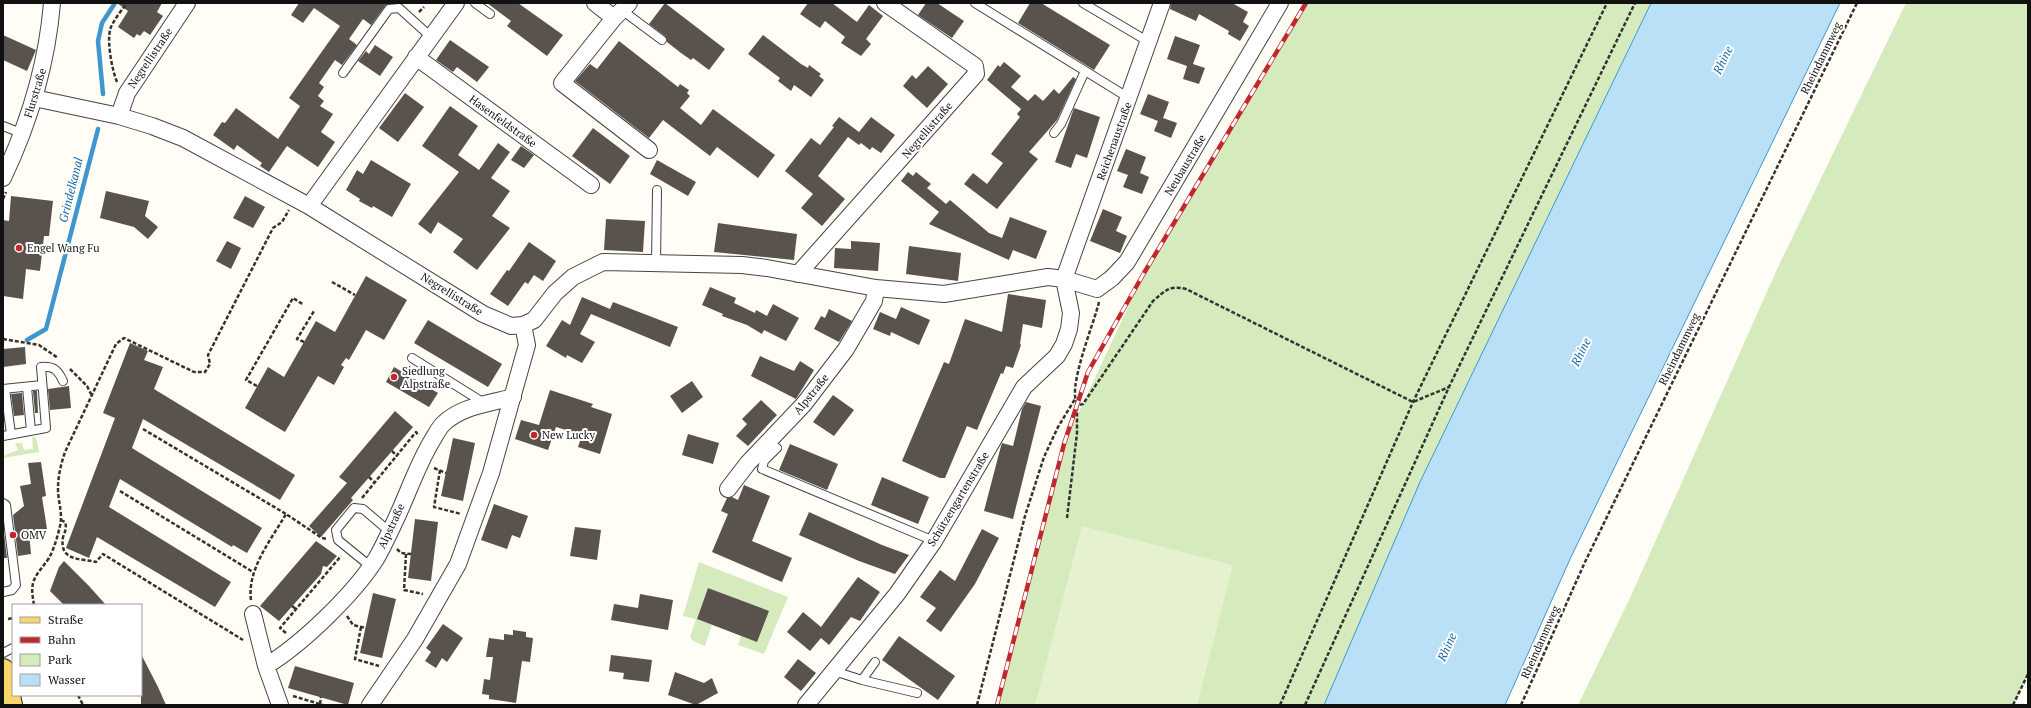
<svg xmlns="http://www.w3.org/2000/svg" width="2031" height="708" viewBox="0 0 2031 708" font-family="'PT Serif',serif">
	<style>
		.green { fill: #d5ebbd }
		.pitch { fill: #e6f2cf }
		.water { fill: #b9e0f7; stroke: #3f96cf }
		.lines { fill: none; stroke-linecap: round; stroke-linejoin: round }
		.stream { stroke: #3f96cf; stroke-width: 4.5 }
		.building { fill: #5a524d }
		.lane-casing { stroke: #444; stroke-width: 10 }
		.street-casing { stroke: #444; stroke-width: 18 }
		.primary-casing { stroke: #222; stroke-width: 24 }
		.path { stroke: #333; stroke-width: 2.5; stroke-dasharray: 4 2; stroke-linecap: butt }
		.lane { stroke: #fff; stroke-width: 8 }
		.street { stroke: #fff; stroke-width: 16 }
		.primary { stroke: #f9d66b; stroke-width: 22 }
		.rail-casing { stroke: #c4262e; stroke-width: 4.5 }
		.rail { stroke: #fff; stroke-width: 3; stroke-dasharray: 9; stroke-linecap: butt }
		.poi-dot { fill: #c4262e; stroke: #fff; stroke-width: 1.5 }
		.labels { text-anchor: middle; stroke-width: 4; stroke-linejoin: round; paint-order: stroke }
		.street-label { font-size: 11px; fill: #111; stroke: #fff }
		.poi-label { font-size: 11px; fill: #111; stroke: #fff; text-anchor: start }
		.water-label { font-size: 12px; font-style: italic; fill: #1768a6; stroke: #fff }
	</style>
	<rect width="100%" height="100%" fill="#fffdf5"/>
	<path class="green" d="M 1307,3 L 1651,3 C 1539,236 1427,468 1324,705 L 997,705 L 1064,444 L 1144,273 Z
		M 1906,3 L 2028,3 L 2028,674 L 2013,705 L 1578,705 L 1630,598 L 1779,265 Z
		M 32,437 L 36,437 L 39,452 L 3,458 L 3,456 L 18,450 L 15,443 L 22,443 L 24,450 L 33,449 Z
		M 699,562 L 788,597 L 764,654 L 738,645 L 741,636 L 768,611 L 708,588 L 697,619 L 712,625 L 705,646 L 693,641 L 690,637 L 696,619 L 683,616 Z"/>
	<path class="pitch" d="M 1082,526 L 1233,565 L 1197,705 L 1035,705 Z"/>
	<path class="water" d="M 1651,3 L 1840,3 L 1571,557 L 1505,705 L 1324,705 L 1420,482 Z"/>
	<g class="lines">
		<path class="stream" d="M 103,94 L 98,41 L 102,23 L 115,3
			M 27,340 L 46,329 L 98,129"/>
	</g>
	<path class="building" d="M 117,3 L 162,3 L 157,12 L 163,16 L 150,35 L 144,31 L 140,36 L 137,34 L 134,38 L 118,27 L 128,11 Z
		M 299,3 L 390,3 L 385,6 L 371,25 L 363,19 L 349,39 L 357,45 L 342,65 L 335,60 L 319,83 L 324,87 L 318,96 L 324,101 L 320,106 L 333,114 L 321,132 L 335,142 L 318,167 L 287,146 L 269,172 L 260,166 L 262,163 L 237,145 L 234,150 L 213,135 L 222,122 L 225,123 L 236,108 L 278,139 L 300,106 L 289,98 L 340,26 L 314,8 L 303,23 L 291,15 Z
		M 487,3 L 518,3 L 563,35 L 547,56 L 507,26 L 511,21 Z
		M 665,3 L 725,49 L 709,70 L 693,58 L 691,60 L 681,53 L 667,42 L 665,36 L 649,24 Z
		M 808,3 L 832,3 L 857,22 L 869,5 L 883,16 L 866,39 L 871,44 L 861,56 L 841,43 L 845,37 L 825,21 L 820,28 L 800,14 Z
		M 926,3 L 937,3 L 964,21 L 952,38 L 918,15 Z
		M 1030,3 L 1041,3 L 1110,45 L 1094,70 L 1018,23 Z
		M 1171,3 L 1232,3 L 1248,12 L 1243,22 L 1249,26 L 1240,41 L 1228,34 L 1229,31 L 1199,14 L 1196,21 L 1170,9 Z
		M 3,35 L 36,50 L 27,71 L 3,60 Z
		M 763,35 L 801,64 L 808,68 L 809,65 L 821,74 L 819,76 L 824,80 L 811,97 L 794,85 L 791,91 L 778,81 L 780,78 L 748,54 Z
		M 1175,36 L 1200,45 L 1193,64 L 1205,68 L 1199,84 L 1183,79 L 1187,66 L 1167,59 Z
		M 450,40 L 489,67 L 477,82 L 457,67 L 453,72 L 436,60 Z
		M 619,41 L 678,87 L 680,84 L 689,90 L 687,93 L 690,96 L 680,108 L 701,125 L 713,109 L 775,155 L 758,178 L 717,147 L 710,156 L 663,120 L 649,138 L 575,81 L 590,64 L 597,69 Z
		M 375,45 L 393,57 L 380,76 L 358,61 L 366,51 L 369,54 Z
		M 1004,62 L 1021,76 L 1011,87 L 1028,101 L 1035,94 L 1043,101 L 1054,89 L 1059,94 L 1073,77 L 1076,79 L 1057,120 L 1029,152 L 1038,159 L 997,209 L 964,184 L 973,173 L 987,184 L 1003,163 L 991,154 L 1020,117 L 1017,114 L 1021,109 L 987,80 L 998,65 L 1000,67 Z
		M 928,66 L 948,84 L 927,108 L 903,86 L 912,75 L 916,79 Z
		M 405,93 L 424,107 L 398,142 L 379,128 Z
		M 1148,94 L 1169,102 L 1163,118 L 1177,123 L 1171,138 L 1154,131 L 1158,121 L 1140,114 Z
		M 450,106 L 478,126 L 458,155 L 479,170 L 498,143 L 510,152 L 491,178 L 510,191 L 492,216 L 510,228 L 477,270 L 453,252 L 463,239 L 438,222 L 431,234 L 418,224 L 459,172 L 422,146 Z
		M 1074,108 L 1100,117 L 1087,158 L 1076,154 L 1071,168 L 1055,162 Z
		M 839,117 L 859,132 L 871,117 L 895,135 L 881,153 L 872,147 L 870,150 L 861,143 L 859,145 L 848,137 L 818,176 L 845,199 L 822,226 L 801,208 L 813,194 L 785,171 L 811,138 L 820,145 L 834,127 L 832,126 Z
		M 593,128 L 630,156 L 610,184 L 572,156 Z
		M 521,146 L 534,155 L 524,168 L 511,160 Z
		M 1126,149 L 1146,157 L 1140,173 L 1149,177 L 1142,194 L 1123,187 L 1128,175 L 1117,171 Z
		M 371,160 L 411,184 L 392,217 L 373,206 L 372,208 L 359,201 L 360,199 L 346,190 L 357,170 L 363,174 Z
		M 657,160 L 696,182 L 688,196 L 650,174 Z
		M 908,172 L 913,176 L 916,172 L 931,184 L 927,188 L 946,204 L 950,200 L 989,233 L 1002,238 L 1010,217 L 1047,231 L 1036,259 L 1013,250 L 1009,260 L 929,224 L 939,212 L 901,181 Z
		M 106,191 L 149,201 L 145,216 L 158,227 L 148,239 L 134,227 L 100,218 Z
		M 11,196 L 53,201 L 49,236 L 44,236 L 40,271 L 26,269 L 23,299 L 3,296 L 3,220 L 9,221 Z
		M 245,196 L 265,207 L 253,228 L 233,218 Z
		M 1103,209 L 1122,217 L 1116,231 L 1127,236 L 1120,253 L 1090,241 Z
		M 606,219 L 645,221 L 643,252 L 604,250 Z
		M 718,223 L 797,234 L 794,260 L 714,252 Z
		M 227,241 L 241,248 L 231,269 L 216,261 Z
		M 851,241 L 880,243 L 878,271 L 834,268 L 835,248 L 851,249 Z
		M 529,242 L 556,261 L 543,281 L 534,275 L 528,284 L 525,282 L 508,306 L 490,294 L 507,270 L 509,271 Z
		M 909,246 L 961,253 L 958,281 L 906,274 Z
		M 366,276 L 407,300 L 384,340 L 366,330 L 349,360 L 346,358 L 341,365 L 344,367 L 334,385 L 318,376 L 285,432 L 245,408 L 268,367 L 284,377 L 316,321 L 335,332 Z
		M 710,287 L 736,298 L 734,303 L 755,313 L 756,310 L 767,316 L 773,304 L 799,318 L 786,341 L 764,330 L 762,334 L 747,325 L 722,316 L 723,314 L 702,305 Z
		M 1008,294 L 1046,300 L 1042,328 L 1023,324 L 1020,344 L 1021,345 L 1013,368 L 1006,366 L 1003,374 L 1001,373 L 977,430 L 967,426 L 945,478 L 940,478 L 902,461 L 944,362 L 949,364 L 965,319 L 1002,332 Z
		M 582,297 L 610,309 L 613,302 L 678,327 L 670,347 L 591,314 L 580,334 L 595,342 L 582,363 L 567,355 L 566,358 L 546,346 L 562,320 L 570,325 Z
		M 901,307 L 930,320 L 919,345 L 891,332 L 890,336 L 873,329 L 880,312 L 896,319 Z
		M 829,309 L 852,321 L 839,342 L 814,329 L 821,316 L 825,318 Z
		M 428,320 L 502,364 L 488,387 L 414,343 Z
		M 130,343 L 148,351 L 144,360 L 163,367 L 154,389 L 295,475 L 280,500 L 143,419 L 132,448 L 262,528 L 247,553 L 233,545 L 232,547 L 120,479 L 109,507 L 231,582 L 215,607 L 97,537 L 89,558 L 66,548 L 115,418 L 103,413 Z
		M 25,347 L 26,364 L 3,367 L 3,349 Z
		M 760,356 L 794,371 L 800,361 L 814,370 L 796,399 L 751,376 Z
		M 394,367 L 438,393 L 429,407 L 386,382 Z
		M 692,381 L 703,397 L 682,413 L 670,396 Z
		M 69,386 L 71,408 L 50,410 L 48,389 Z
		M 550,390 L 593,404 L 591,407 L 612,414 L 600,454 L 578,447 L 582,435 L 556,427 L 548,450 L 515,439 L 521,420 L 539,425 Z
		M 33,391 L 37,391 L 38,413 L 35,413 Z
		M 22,393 L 24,415 L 14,416 L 11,394 Z
		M 833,395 L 854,410 L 834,436 L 813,422 Z
		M 761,400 L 777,415 L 748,446 L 736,436 L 747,424 L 742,419 Z
		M 1026,402 L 1041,406 L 1013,519 L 984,511 L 1001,446 L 1002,443 L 1013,446 L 1022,409 Z
		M 395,411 L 413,427 L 351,498 L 353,500 L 321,537 L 309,526 L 347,483 L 339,477 Z
		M 688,434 L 719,443 L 713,464 L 682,455 Z
		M 453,438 L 475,443 L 463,501 L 441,496 Z
		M 790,444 L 838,464 L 827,490 L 779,470 Z
		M 41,462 L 46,496 L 42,497 L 47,529 L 29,532 L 31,554 L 18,556 L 13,515 L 24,506 L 20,486 L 31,484 L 28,463 Z
		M 882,477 L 929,497 L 918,524 L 871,505 Z
		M 744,485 L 770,496 L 752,541 L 792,558 L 782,582 L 712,552 L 728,514 L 721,511 L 727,498 L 732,497 L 738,500 Z
		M 494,504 L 528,516 L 520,538 L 512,535 L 507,549 L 481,540 Z
		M 809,512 L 882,545 L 909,555 L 895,574 L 859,561 L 799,535 Z
		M 415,519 L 438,522 L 431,581 L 408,578 Z
		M 3,525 L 7,558 L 3,558 Z
		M 575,527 L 601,530 L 597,560 L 570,556 Z
		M 982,529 L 999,538 L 975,584 L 941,632 L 926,621 L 936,608 L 920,597 L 940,570 L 955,581 Z
		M 316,541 L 337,556 L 327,567 L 323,566 L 321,574 L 279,621 L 260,606 Z
		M 64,561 L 89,586 L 106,605 L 64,605 L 50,591 L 59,567 Z
		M 858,577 L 880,592 L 860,621 L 851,617 L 829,645 L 821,638 L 810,651 L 787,632 L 803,612 L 821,627 Z
		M 708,588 L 769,611 L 757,642 L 697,619 Z
		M 373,593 L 396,599 L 382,658 L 360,653 Z
		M 640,594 L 673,600 L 668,630 L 611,620 L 614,604 L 638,608 Z
		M 443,624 L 463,638 L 447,662 L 442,658 L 436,668 L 425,661 L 431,652 L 426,648 Z
		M 513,630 L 526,632 L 526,637 L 533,638 L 530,662 L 522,661 L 516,703 L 489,699 L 489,695 L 482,694 L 484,679 L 490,680 L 493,657 L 486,657 L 489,638 L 504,640 L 504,634 L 513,635 Z
		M 899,636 L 955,676 L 938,700 L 882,660 Z
		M 141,654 L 158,687 L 166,705 L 141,705 Z
		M 611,655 L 652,660 L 649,682 L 623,679 L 624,673 L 609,671 Z
		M 798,659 L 816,673 L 801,691 L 784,677 Z
		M 295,666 L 354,683 L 348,705 L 288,688 Z
		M 675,672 L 704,683 L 712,678 L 718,693 L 696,705 L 668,695 Z"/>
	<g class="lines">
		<g class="lane-casing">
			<path id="lane" d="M 475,3 L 490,14
				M 975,3 L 1129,98
				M 1083,3 L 1149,42
				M 623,11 L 662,40
				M 343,73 L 389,9 L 399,8 L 431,37
				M 3,126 L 21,133
				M 1054,133 L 1061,124 L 1085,71
				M 656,263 L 657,190
				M 412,358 L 484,403
				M 27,387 L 31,431
				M 3,389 L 42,385
				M 5,389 L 11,434
				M 3,436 L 46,428 L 41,367 C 54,366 58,370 63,381
				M 777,448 L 764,461 L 762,469 L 934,541
				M 3,503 L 6,505 L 16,585 L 12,590 L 3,592
				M 370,566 L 338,540 L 336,530 L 354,508 L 363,509 L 390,532
				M 3,653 L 13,648
				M 834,671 L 862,680 L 875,662
				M 862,680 L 917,693"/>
		</g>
		<g class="street-casing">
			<path id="street" d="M 595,3 L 614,18
				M 629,3 L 614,18 L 562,83 L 649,150
				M 416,57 L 591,185
				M 34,98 L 119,116 L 152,126 L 183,138 L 309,206 L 483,314 L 511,326 L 523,325 L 534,320 L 555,293 L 573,277 L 603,262 L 742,265 L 767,268 L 876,288 L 944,294 L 1048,277 L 1064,279 L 1097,289 L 1112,278 L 1127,262 L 1280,3
				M 119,116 L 127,93 L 187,3
				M 3,178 C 29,123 47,64 52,3
				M 309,206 L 456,3
				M 798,274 L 976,74 L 975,66 L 885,3
				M 1064,279 L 1162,3
				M 728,489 L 748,463 L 804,404 L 846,349 L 874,301 L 876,288
				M 253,614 L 266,666 L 280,705
				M 266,666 C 302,644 353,595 376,559 C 383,547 389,534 395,521 C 408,494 417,465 433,439 C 436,434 439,428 443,424 C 461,406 489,404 513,397
				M 370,705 L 415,639 L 458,564 L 491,473 L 523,359 L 527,345 L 523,325
				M 806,705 L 897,594 L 934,541 L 1024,387 L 1057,356 L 1064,344 L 1069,329 L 1071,313 L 1064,279"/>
		</g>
		<g class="primary-casing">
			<path id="primary" d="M 3,670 L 11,705"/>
		</g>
		<path class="path" d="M 419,12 L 424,7
			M 117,82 C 112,70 106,39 111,27 C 115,18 122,10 127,3
			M 3,199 L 6,192
			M 332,282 L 355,295
			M 1099,302 C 1095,321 1064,395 1079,405 L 1083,404 L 1153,301 C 1165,291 1169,285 1186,289 L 1413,402 L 1449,387
			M 3,339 L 39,345 L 58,358
			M 304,342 L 297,339 L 314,311
			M 70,369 L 87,386 L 91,394
			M 257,386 L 246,380 L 293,298 L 304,305
			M 143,429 L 286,514
			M 392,451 L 397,456
			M 434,468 L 446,473
			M 440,470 L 434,507 L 461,514
			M 369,477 L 375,483
			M 120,491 L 253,572
			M 362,498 L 416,432 L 418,435
			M 1067,518 L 1077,433 L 1077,404
			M 61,520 L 65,522 C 67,527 65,532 63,537 C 59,562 81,558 96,562 L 103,554 L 243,640
			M 397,549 L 401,553 L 411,554
			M 406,554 L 404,590 L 423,594
			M 251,600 C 247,569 271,540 286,514 L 322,538 L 327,539
			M 34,605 C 29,579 35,578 49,558 C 54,549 58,535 60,526 C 63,513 58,502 58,489 C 58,476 61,464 65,452 L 116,344 L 124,338 L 194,372 L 205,372 L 210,364 L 208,355 L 273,228 L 282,222 L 289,210
			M 292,606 L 296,609
			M 347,616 L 353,625 L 366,628
			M 8,619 L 13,618
			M 361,627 L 355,659 L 379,666
			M 286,633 L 280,628 L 341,556
			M 78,695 L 83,705
			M 293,696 L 323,705
			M 320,704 L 321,697
			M 977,705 L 1025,516 L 1044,457 L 1058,427 L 1075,399
			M 1280,705 L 1413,402 L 1607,3
			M 1305,705 L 1449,387 L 1635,3
			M 1521,705 L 1585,562 L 1857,3
			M 2013,705 L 2028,674"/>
		<use href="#lane" class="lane"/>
		<use href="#street" class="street"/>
		<use href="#primary" class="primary"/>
		<g class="rail-casing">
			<path id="rail" d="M 997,705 L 1064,444 L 1088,372 L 1144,273 L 1306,3"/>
		</g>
		<use href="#rail" class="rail"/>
	</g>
	<g class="poi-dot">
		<circle cx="19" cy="248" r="4"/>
		<circle cx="394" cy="377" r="4"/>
		<circle cx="534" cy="435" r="4"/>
		<circle cx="13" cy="535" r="4"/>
	</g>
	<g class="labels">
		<g class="street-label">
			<text transform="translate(150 58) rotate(-56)" y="4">Negrellistraße</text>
			<text transform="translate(1821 58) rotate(-64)" y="4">Rheindammweg</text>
			<text transform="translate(35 93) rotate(-73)" y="4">Flurstraße</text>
			<text transform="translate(503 121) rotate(36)" y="4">Hasenfeldstraße</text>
			<text transform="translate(927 130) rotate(-49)" y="4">Negrellistraße</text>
			<text transform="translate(1114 141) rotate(-70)" y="4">Reichenaustraße</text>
			<text transform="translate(1185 165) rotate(-59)" y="4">Neubaustraße</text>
			<text transform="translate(452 294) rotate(32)" y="4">Negrellistraße</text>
			<text transform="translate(1679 349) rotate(-64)" y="4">Rheindammweg</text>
			<text transform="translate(811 394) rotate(-51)" y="4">Alpstraße</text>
			<text transform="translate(958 499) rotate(-59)" y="4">Schützengartenstraße</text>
			<text transform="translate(391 526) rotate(-65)" y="4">Alpstraße</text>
			<text transform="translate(1540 642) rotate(-66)" y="4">Rheindammweg</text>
		</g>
		<g class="poi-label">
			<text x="27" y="252">Engel Wang Fu</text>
			<text x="402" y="375">Siedlung<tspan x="402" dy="13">Alpstraße</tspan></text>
			<text x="542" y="439">New Lucky</text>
			<text x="21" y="539">OMV</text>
		</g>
		<g class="water-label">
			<text transform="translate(1723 60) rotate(-64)" y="4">Rhine</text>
			<text transform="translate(71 190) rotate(-76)" y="4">Grindelkanal</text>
			<text transform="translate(1581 352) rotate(-64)" y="4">Rhine</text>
			<text transform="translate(1447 647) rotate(-66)" y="4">Rhine</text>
		</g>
	</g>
	<rect width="2031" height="708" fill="none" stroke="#111111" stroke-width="8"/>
	<rect x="12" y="604" width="130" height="92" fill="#ffffff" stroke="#a0a0a0"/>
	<rect x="20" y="617" width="20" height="6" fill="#f9d66b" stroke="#a0a0a0"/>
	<text x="48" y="624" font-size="12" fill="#111111">Straße</text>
	<rect x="20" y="637" width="20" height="6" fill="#c4262e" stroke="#a0a0a0"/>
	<text x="48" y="644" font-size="12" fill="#111111">Bahn</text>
	<rect x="20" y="654" width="20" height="12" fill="#d5ebbd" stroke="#a0a0a0"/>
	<text x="48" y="664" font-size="12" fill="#111111">Park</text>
	<rect x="20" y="674" width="20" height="12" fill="#b9e0f7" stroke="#a0a0a0"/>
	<text x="48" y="684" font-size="12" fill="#111111">Wasser</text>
</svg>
